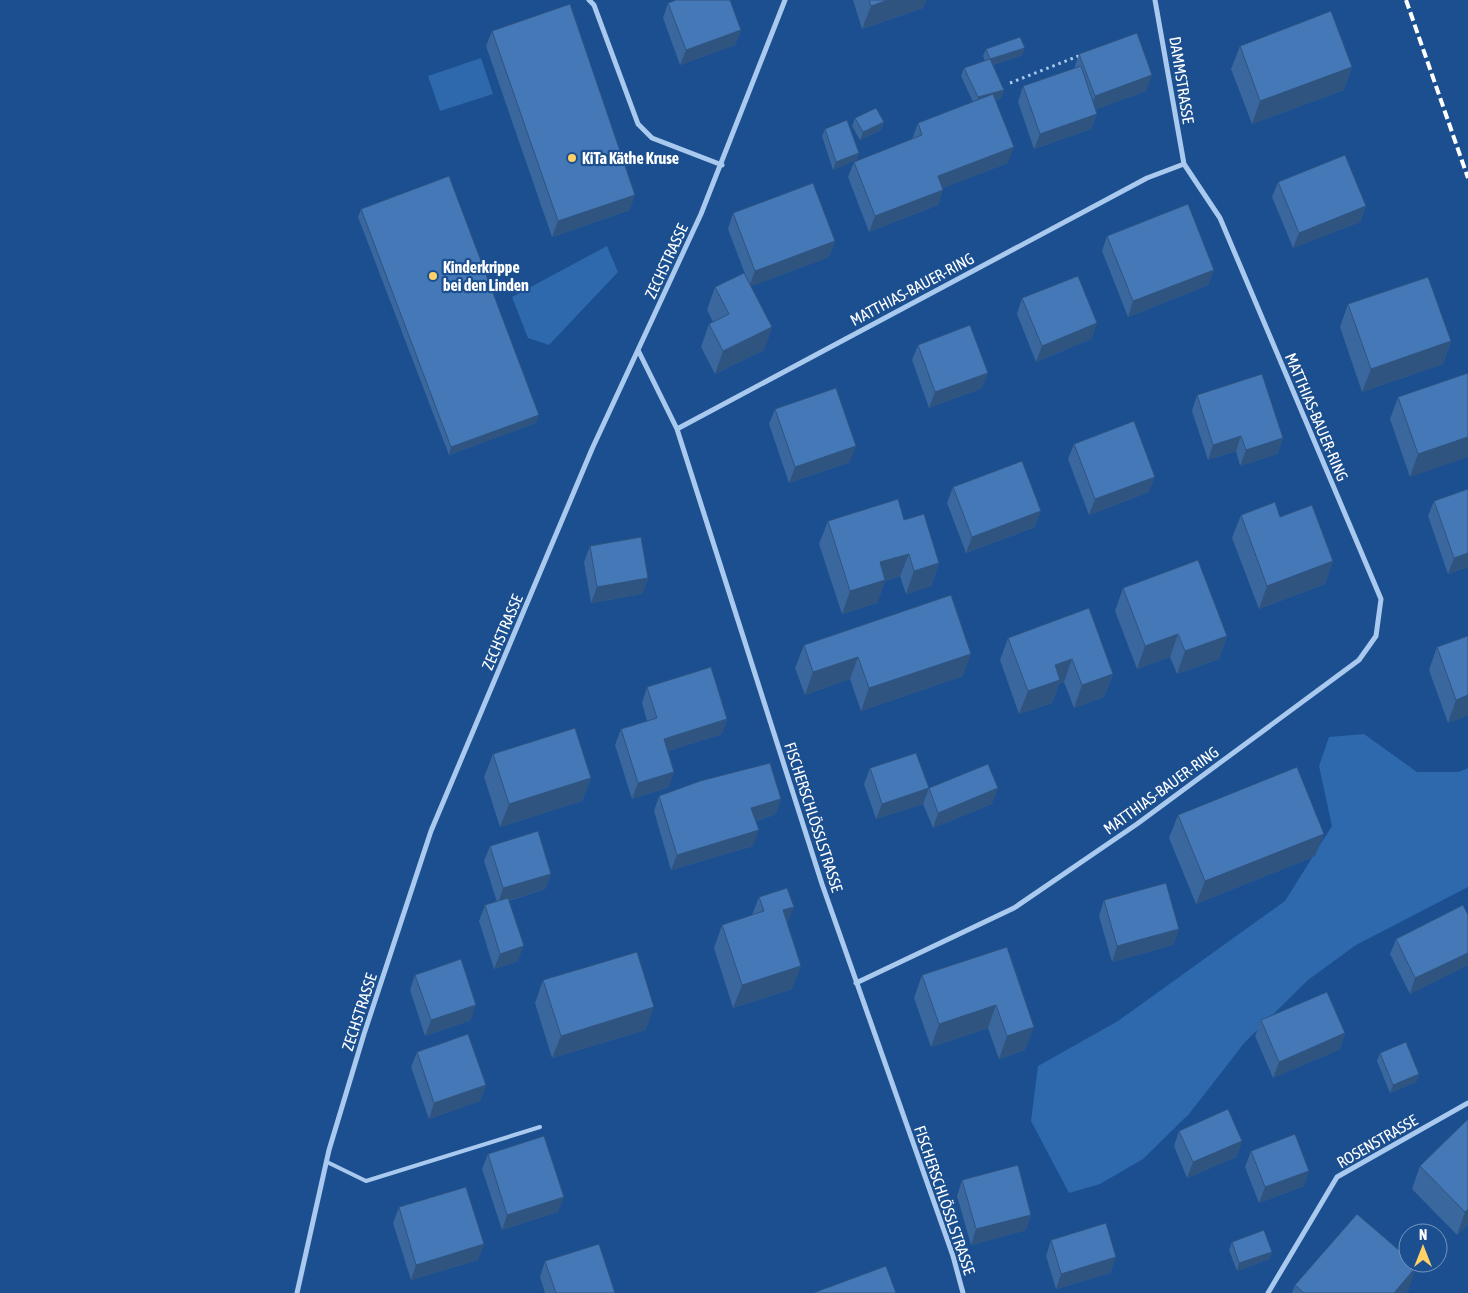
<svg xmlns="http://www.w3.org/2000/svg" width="1468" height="1293" viewBox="0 0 1468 1293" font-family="'Asap Condensed',sans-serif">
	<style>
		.green { fill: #2e69ad }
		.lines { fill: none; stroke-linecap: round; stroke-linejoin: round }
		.path { stroke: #a9c9ee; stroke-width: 3; stroke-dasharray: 2.5 4; stroke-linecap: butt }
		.lane { stroke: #a9c9ee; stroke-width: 4 }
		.street { stroke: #a9c9ee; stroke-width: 5 }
		.rail { stroke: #fff; stroke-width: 4; stroke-dasharray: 9 4; stroke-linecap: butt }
		.wall { fill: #3a679d }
		.shaded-wall { fill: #305480 }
		.building { fill: #4478b7; stroke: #305480 }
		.poi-dot { fill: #ffd166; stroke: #1b4f8f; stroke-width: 2 }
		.labels { text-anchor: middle; stroke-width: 4.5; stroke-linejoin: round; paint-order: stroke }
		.street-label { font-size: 16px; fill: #fff; stroke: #1b4f8f }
		.poi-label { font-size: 16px; font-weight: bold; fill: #fff; stroke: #1b4f8f; text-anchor: start }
	</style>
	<rect width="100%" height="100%" fill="#1b4f8f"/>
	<path class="green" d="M 481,58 L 493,94 L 440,111 L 428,76 Z
		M 607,246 L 618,272 L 549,345 L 528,338 L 512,297 Z
		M 1364,734 L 1417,772 L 1459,772 L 1468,768 L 1468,887 L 1356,945 L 1308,980 L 1245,1042 L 1189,1114 L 1143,1159 L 1100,1184 L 1069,1193 L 1031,1121 L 1038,1066 L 1118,1021 L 1285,901 L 1332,826 L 1319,766 L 1329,737 Z"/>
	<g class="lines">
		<path class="path" d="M 1010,83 L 1081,55"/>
		<path class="lane" d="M 327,1162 L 366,1181 L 540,1127"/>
		<path class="street" d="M 589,0 L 594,5 L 638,124 L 652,138 L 722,165
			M 1155,0 L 1184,164
			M 638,350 L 677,429 L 822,884 L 953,1256 L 963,1293
			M 677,429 L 1147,178 L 1184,164 L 1220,218 L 1381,599 L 1376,636 L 1359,660 L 1137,824 L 1014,908 L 856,983
			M 297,1293 L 329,1150 L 364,1034 L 431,831 L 592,449 L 701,214 L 785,0
			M 1268,1293 L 1337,1177 L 1468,1103"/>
		<path class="rail" d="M 1406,0 L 1468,178"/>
	</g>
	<path class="wall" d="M 853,0 L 926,0 L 923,8 L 862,29 Z
		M 668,3 L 741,30 L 735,45 L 680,65 L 663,18 Z
		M 492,31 L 630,210 L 552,237 L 486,46 Z
		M 1240,46 L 1352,67 L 1344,90 L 1252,124 L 1231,69 Z
		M 986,49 L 1022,55 L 993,65 L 1004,90 L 1001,98 L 995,100 L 1008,163 L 943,188 L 938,205 L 869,232 L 848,177 L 854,162 L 912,139 L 918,123 L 973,102 L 961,76 L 964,68 L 985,61 L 983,56 Z
		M 1079,54 L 1146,91 L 1096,109 L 1097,114 L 1091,129 L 1034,149 L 1018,102 L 1023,86 L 1074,69 Z
		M 855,118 L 884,122 L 881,130 L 860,140 L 852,126 Z
		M 825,129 L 859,153 L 856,160 L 833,170 L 822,136 Z
		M 1278,182 L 1366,206 L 1360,222 L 1293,248 L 1272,197 Z
		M 361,209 L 536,423 L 449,455 L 358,217 Z
		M 733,213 L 835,241 L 829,257 L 751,286 L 772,327 L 764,350 L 715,374 L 701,347 L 709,324 L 713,322 L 707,310 L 715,287 L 745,274 L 728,229 Z
		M 1107,236 L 1214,270 L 1208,285 L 1128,317 L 1102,251 Z
		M 1022,298 L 1097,323 L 1091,339 L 1036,362 L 1017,314 Z
		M 1348,304 L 1451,341 L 1443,364 L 1362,392 L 1340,327 Z
		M 918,345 L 988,373 L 982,388 L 929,408 L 912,360 Z
		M 1468,373 L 1410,477 L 1390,419 L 1398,397 Z
		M 1197,395 L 1283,438 L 1277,454 L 1240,466 L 1236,451 L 1208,460 L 1192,411 Z
		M 775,409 L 850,462 L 789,483 L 769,424 Z
		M 1074,444 L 1149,492 L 1089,515 L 1068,459 Z
		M 953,487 L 1035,527 L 966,553 L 947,503 Z
		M 1468,489 L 1468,567 L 1448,574 L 1428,516 L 1434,501 Z
		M 1241,515 L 1333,561 L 1325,584 L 1259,609 L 1232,538 Z
		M 904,520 L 939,563 L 931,586 L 906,594 L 900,576 L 885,581 L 877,603 L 842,614 L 819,544 L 828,521 Z
		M 590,546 L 648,578 L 642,594 L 591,603 L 584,562 Z
		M 1123,588 L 1227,636 L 1219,659 L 1177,674 L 1170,657 L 1137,669 L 1115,611 Z
		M 1089,608 L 1113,674 L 1104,697 L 1074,708 L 1064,682 L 1059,684 L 1052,703 L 1019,714 L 1000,660 L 1008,638 Z
		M 1468,636 L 1468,715 L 1448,723 L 1429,670 L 1437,647 Z
		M 804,645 L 963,676 L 861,711 L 850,679 L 805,695 L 795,668 Z
		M 647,687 L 727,719 L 722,734 L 668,751 L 669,787 L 632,799 L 615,745 L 621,729 L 647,721 L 642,703 Z
		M 493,754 L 591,778 L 582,801 L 500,827 L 484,777 Z
		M 870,768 L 929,788 L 992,804 L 933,828 L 923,804 L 876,819 L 864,784 Z
		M 659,796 L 776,814 L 756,821 L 753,846 L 671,870 L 654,811 Z
		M 1178,815 L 1324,834 L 1315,856 L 1196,904 L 1169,838 Z
		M 490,846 L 551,874 L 545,889 L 509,901 L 518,961 L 494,969 L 479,921 L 485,905 L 497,902 L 484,861 Z
		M 759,897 L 792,989 L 733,1008 L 714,948 L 722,925 L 752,915 Z
		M 1104,900 L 1179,929 L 1173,945 L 1112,962 L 1099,916 Z
		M 1468,915 L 1468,965 L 1410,994 L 1390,954 L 1396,939 Z
		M 1007,947 L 1025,1050 L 999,1059 L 988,1028 L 931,1047 L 914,998 L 922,975 Z
		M 415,975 L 471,1020 L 425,1036 L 410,990 Z
		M 543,980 L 646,1030 L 552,1058 L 535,1003 Z
		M 1261,1020 L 1345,1033 L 1340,1049 L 1273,1078 L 1255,1036 Z
		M 417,1052 L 486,1085 L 480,1101 L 429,1119 L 411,1067 Z
		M 1380,1053 L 1419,1074 L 1416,1082 L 1390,1093 L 1377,1061 Z
		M 1468,1119 L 1468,1224 L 1457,1235 L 1412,1189 L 1420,1166 Z
		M 1179,1131 L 1242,1141 L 1236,1157 L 1187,1178 L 1174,1146 Z
		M 1251,1151 L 1304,1186 L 1259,1203 L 1245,1167 Z
		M 488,1154 L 564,1197 L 558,1212 L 502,1230 L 482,1169 Z
		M 962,1180 L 1031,1215 L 1026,1230 L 971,1245 L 957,1196 Z
		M 399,1207 L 484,1244 L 478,1260 L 411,1280 L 393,1223 Z
		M 1051,1240 L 1116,1257 L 1110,1273 L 1056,1289 L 1046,1256 Z
		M 1232,1242 L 1272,1252 L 1269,1259 L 1237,1271 L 1229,1250 Z
		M 545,1261 L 615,1293 L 545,1293 L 540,1277 Z
		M 1295,1285 L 1409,1289 L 1405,1293 L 1292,1293 Z"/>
	<path class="shaded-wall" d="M 888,0 L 926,0 L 923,8 L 862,29 L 871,6 Z
		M 741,30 L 735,45 L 680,65 L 686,50 Z
		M 1025,48 L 1022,55 L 987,67 L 990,59 Z
		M 1352,67 L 1344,90 L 1252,124 L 1260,101 Z
		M 1152,75 L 1146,91 L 1089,112 L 1095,96 Z
		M 1004,90 L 1001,98 L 975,105 L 978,97 Z
		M 1097,114 L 1091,129 L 1034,149 L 1040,134 Z
		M 884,122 L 881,130 L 860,140 L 863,132 Z
		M 1014,147 L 1008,163 L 933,192 L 938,176 Z
		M 859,153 L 856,160 L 833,170 L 836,162 Z
		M 943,190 L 938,205 L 869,232 L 875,216 Z
		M 635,195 L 630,210 L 552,237 L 558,221 Z
		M 1366,206 L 1360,222 L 1293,248 L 1299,233 Z
		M 835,241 L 829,257 L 749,287 L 755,271 Z
		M 1214,270 L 1208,285 L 1128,317 L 1133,301 Z
		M 1097,323 L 1091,339 L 1036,362 L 1042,346 Z
		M 772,327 L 764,350 L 715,374 L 723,351 Z
		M 1451,341 L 1443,364 L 1362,392 L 1371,369 Z
		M 988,373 L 982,388 L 929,408 L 935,392 Z
		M 539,415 L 536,423 L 449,455 L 451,447 Z
		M 1241,436 L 1236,451 L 1208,460 L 1213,445 Z
		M 1468,437 L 1468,457 L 1410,477 L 1418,454 Z
		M 1283,438 L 1277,454 L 1240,466 L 1246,450 Z
		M 856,446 L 850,462 L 789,483 L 795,467 Z
		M 1155,477 L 1149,492 L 1089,515 L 1095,499 Z
		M 1041,511 L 1035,527 L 966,553 L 972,537 Z
		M 1468,553 L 1468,567 L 1448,574 L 1454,558 Z
		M 909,554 L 900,576 L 885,581 L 877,603 L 842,614 L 850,591 L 880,562 Z
		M 1333,561 L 1325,584 L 1259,609 L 1267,586 Z
		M 939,563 L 931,586 L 906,594 L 914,571 Z
		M 648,578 L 642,594 L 591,603 L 597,587 Z
		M 1178,634 L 1170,657 L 1137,669 L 1145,646 Z
		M 1227,636 L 1219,659 L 1177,674 L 1185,651 Z
		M 971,654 L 963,676 L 861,711 L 869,688 Z
		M 858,657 L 850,679 L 805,695 L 813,672 Z
		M 1072,659 L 1064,682 L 1059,684 L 1052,703 L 1019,714 L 1028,691 L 1055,665 Z
		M 1113,674 L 1104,697 L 1074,708 L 1082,685 Z
		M 1468,695 L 1468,715 L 1448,723 L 1456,700 Z
		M 727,719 L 722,734 L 658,754 L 664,739 Z
		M 674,772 L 669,787 L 632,799 L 638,783 Z
		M 591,778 L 582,801 L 500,827 L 509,804 Z
		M 929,788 L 923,804 L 876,819 L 882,804 Z
		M 998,788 L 992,804 L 933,828 L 938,813 Z
		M 781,799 L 776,814 L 746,824 L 751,808 Z
		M 759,830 L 753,846 L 671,870 L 677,855 Z
		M 1324,834 L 1315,856 L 1196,904 L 1205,881 Z
		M 551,874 L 545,889 L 498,904 L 503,888 Z
		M 794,907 L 785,930 L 783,910 Z
		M 1179,929 L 1173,945 L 1112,962 L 1117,946 Z
		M 524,946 L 518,961 L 494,969 L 500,954 Z
		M 1468,953 L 1468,965 L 1410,994 L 1415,978 Z
		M 801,966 L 792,989 L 733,1008 L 742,985 Z
		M 476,1005 L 471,1020 L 425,1036 L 431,1020 Z
		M 996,1005 L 988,1028 L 931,1047 L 939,1024 Z
		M 654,1007 L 646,1030 L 552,1058 L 561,1036 Z
		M 1034,1027 L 1025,1050 L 999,1059 L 1007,1036 Z
		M 1345,1033 L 1340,1049 L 1273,1078 L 1279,1062 Z
		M 1419,1074 L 1416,1082 L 1390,1093 L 1393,1085 Z
		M 486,1085 L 480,1101 L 429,1119 L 434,1103 Z
		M 1242,1141 L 1236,1157 L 1187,1178 L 1193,1162 Z
		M 1309,1171 L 1304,1186 L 1259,1203 L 1265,1187 Z
		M 564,1197 L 558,1212 L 502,1230 L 507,1215 Z
		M 1468,1209 L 1468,1224 L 1457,1235 L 1465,1212 Z
		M 1031,1215 L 1026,1230 L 971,1245 L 976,1229 Z
		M 484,1244 L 478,1260 L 411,1280 L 416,1265 Z
		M 1272,1252 L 1269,1259 L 1237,1271 L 1239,1263 Z
		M 1116,1257 L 1110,1273 L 1056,1289 L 1061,1274 Z
		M 1417,1266 L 1409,1289 L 1405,1293 L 1394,1293 Z"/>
	<path class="building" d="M 676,0 L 730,0 L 741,30 L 686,50 L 668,3 Z
		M 869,0 L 888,0 L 871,6 Z
		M 570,4 L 635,195 L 558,221 L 492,31 Z
		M 1331,11 L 1352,67 L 1260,101 L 1240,46 Z
		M 1137,33 L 1152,75 L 1095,96 L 1079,54 Z
		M 1020,37 L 1025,48 L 990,59 L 986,49 Z
		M 990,59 L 1004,90 L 978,97 L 964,68 Z
		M 1081,66 L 1097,114 L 1040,134 L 1023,86 Z
		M 993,94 L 1014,147 L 938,176 L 943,190 L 875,216 L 854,162 L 922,135 L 918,123 Z
		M 876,108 L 884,122 L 863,132 L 855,118 Z
		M 847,120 L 859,153 L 836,162 L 825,129 Z
		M 1345,155 L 1366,206 L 1299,233 L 1278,182 Z
		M 449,176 L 539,415 L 451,447 L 361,209 Z
		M 813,183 L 835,241 L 755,271 L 733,213 Z
		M 1188,204 L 1214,270 L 1133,301 L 1107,236 Z
		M 744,273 L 772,327 L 723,351 L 709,324 L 729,314 L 715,287 Z
		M 1078,276 L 1097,323 L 1042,346 L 1022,298 Z
		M 1428,277 L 1451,341 L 1371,369 L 1348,304 Z
		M 970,325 L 988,373 L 935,392 L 918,345 Z
		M 1468,373 L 1468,437 L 1418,454 L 1398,397 Z
		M 1262,374 L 1283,438 L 1246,450 L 1241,436 L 1213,445 L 1197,395 Z
		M 836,388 L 856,446 L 795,467 L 775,409 Z
		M 1134,421 L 1155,477 L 1095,499 L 1074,444 Z
		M 1022,461 L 1041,511 L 972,537 L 953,487 Z
		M 1468,489 L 1468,553 L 1454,558 L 1434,501 Z
		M 898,499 L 904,520 L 924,514 L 939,563 L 914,571 L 909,554 L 880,562 L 885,580 L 850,591 L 828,521 Z
		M 1275,502 L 1280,517 L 1312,505 L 1333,561 L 1267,586 L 1241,515 Z
		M 641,537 L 648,578 L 597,587 L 590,546 Z
		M 1198,560 L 1227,636 L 1185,651 L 1178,634 L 1145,646 L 1123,588 Z
		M 951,595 L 971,654 L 869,688 L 858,657 L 813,672 L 804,645 Z
		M 1089,608 L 1113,674 L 1082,685 L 1072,659 L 1055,665 L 1060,680 L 1028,691 L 1008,638 Z
		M 1468,636 L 1468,695 L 1456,700 L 1437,647 Z
		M 711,667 L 727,719 L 664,739 L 674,772 L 638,783 L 621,729 L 657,718 L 647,687 Z
		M 575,728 L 591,778 L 509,804 L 493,754 Z
		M 916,753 L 929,788 L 882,804 L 870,768 Z
		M 770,763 L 781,799 L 751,808 L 759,830 L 677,855 L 659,796 L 700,781 Z
		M 988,764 L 998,788 L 938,813 L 929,788 Z
		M 1297,767 L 1324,834 L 1205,881 L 1178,815 Z
		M 538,831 L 551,874 L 503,888 L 490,846 Z
		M 1166,883 L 1179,929 L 1117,946 L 1104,900 Z
		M 787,888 L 794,907 L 783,910 L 801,966 L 742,985 L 722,925 L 764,911 L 759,897 Z
		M 508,898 L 524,946 L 500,954 L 485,905 Z
		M 1463,905 L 1468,915 L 1468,953 L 1415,978 L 1396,939 Z
		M 1007,947 L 1034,1027 L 1007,1036 L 996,1005 L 939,1024 L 922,975 Z
		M 637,952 L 654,1007 L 561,1036 L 543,980 Z
		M 461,959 L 476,1005 L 431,1020 L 415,975 Z
		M 1327,992 L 1345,1033 L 1279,1062 L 1261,1020 Z
		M 468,1034 L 486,1085 L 434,1103 L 417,1052 Z
		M 1406,1042 L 1419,1074 L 1393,1085 L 1380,1053 Z
		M 1228,1109 L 1242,1141 L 1193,1162 L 1179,1131 Z
		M 1468,1119 L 1468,1209 L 1465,1212 L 1420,1166 Z
		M 1295,1134 L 1309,1171 L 1265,1187 L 1251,1151 Z
		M 544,1136 L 564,1197 L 507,1215 L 488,1154 Z
		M 1018,1165 L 1031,1215 L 976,1229 L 962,1180 Z
		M 466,1187 L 484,1244 L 416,1265 L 399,1207 Z
		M 1357,1214 L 1408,1258 L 1408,1263 L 1413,1263 L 1417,1266 L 1394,1293 L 1304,1293 L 1295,1285 Z
		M 1106,1223 L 1116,1257 L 1061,1274 L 1051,1240 Z
		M 1264,1230 L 1272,1252 L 1239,1263 L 1232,1242 Z
		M 599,1244 L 615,1293 L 556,1293 L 545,1261 Z
		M 886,1266 L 896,1293 L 813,1293 Z"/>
	<g class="poi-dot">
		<circle cx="572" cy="158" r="5"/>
		<circle cx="433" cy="276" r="5"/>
	</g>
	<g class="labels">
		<g class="street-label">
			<text transform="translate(1182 80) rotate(81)" y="6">DAMMSTRASSE</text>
			<text transform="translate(666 261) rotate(-65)" y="6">ZECHSTRASSE</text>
			<text transform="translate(912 289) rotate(-28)" y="6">MATTHIAS-BAUER-RING</text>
			<text transform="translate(1317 417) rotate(67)" y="6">MATTHIAS-BAUER-RING</text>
			<text transform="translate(502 632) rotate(-67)" y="6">ZECHSTRASSE</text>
			<text transform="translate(1161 790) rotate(-36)" y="6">MATTHIAS-BAUER-RING</text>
			<text transform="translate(814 817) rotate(72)" y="6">FISCHERSCHLÖSSLSTRASSE</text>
			<text transform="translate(359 1012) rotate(-72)" y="6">ZECHSTRASSE</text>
			<text transform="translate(1377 1141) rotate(-30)" y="6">ROSENSTRASSE</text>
			<text transform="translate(945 1200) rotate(71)" y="6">FISCHERSCHLÖSSLSTRASSE</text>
		</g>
		<g class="poi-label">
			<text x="582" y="164">KiTa Käthe Kruse</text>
			<text x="443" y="273">Kinderkrippe<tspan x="443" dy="18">bei den Linden</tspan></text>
		</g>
	</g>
	<g transform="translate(1423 1248)"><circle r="24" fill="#1b4f8f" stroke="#7695bc"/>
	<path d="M0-4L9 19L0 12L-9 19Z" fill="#ffd166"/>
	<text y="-8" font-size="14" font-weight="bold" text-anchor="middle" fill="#ffffff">N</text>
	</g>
</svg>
